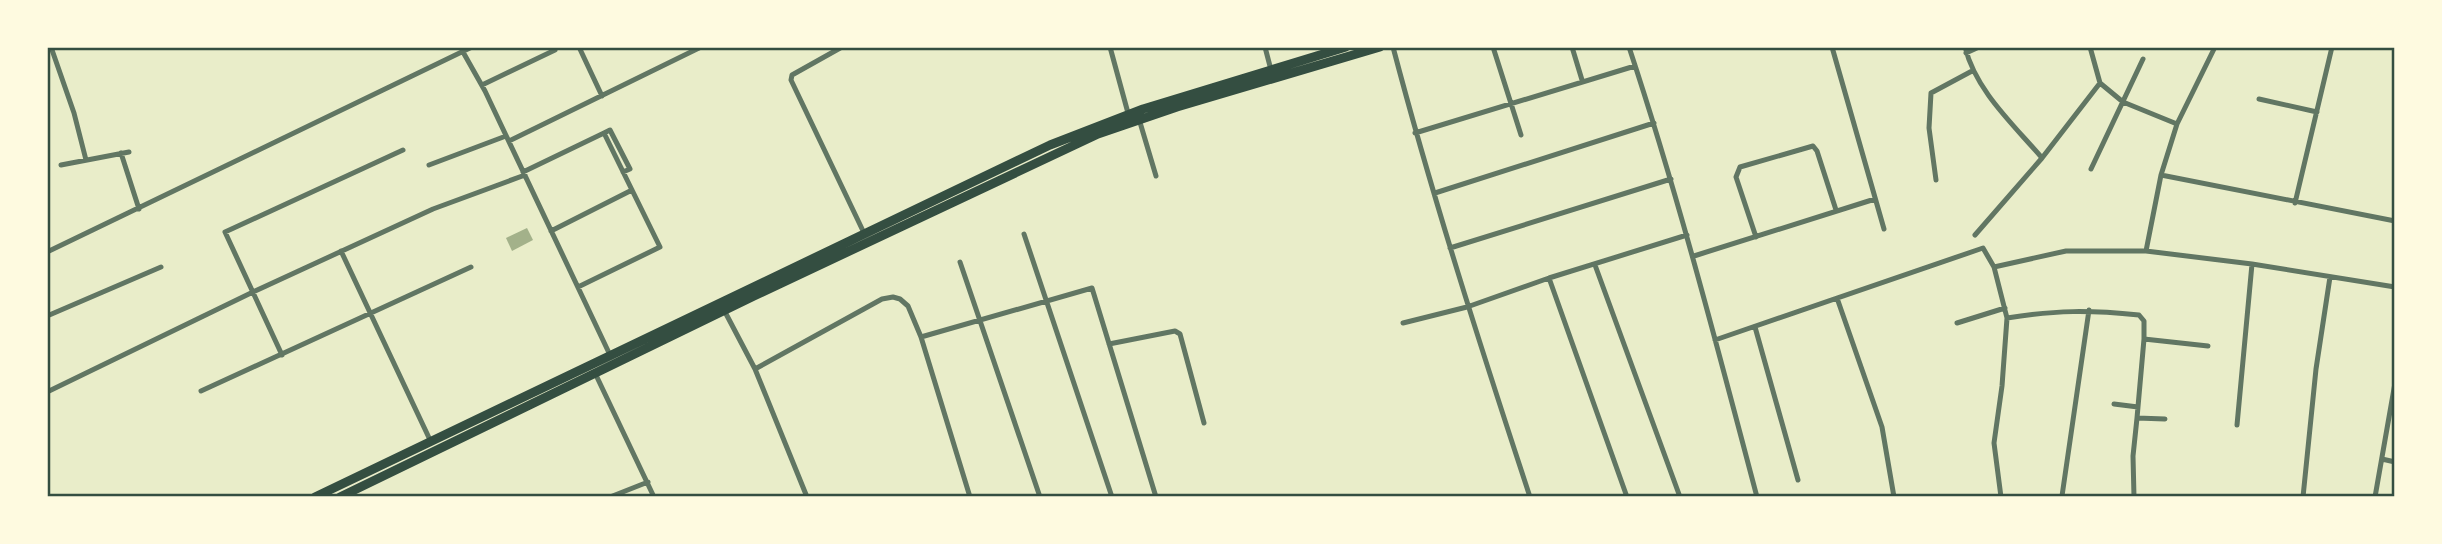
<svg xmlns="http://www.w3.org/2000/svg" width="2442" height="544" viewBox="0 0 2442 544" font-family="'Varela Round',sans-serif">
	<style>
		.water { fill: #a3b18a }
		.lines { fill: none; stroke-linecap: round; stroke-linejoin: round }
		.minor { stroke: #617663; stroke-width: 5 }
		.primary { stroke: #344e41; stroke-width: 9 }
		.neatline { fill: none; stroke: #344e41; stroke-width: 2.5 }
	</style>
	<rect width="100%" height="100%" fill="#e9edc9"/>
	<path class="water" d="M 527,228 L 533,240 L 512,251 L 506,238 Z"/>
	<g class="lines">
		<path class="minor" d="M 51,47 L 74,113 L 86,160
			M 579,47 L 602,96
			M 842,47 L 792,75 L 791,80 L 864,233
			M 1110,47 L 1128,113
			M 1265,47 L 1271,70
			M 1393,47 C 1433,199 1481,348 1530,497
			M 1493,47 L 1521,135
			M 1572,47 L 1582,80
			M 1629,47 C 1678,195 1717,346 1757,497
			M 1832,47 L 1884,229
			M 1965,47 C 1976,91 2013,124 2042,158
			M 463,52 L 485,91 L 610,355
			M 1966,53 L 1979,47
			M 2100,83 L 2123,102 L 2177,124
			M 482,85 L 555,50
			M 2259,99 L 2317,112
			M 1139,119 L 1156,176
			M 604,133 L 610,130 L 630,169 L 623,172
			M 1415,133 L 1635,66
			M 509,141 L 701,47
			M 121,153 L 139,209
			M 61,165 L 129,152
			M 429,165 L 506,136
			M 2091,169 L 2143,59
			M 523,172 L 604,133 L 660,247 L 578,287
			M 2161,175 L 2395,221
			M 1936,180 L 1929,128 L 1931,93 L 1972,71
			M 1435,193 L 1654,123
			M 2295,203 L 2332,47
			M 551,231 L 632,190
			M 1024,234 L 1112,497
			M 1975,235 L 2042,158 L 2100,83 L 2090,47
			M 1756,237 L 1736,177 L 1740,167 L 1813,146 L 1817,151 L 1836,210
			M 1450,248 L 1671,179
			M 341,251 L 431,442
			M 2146,251 L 2161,175 L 2177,124 L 2215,47
			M 47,252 L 472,47
			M 1694,256 L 1875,199
			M 960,262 L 1040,497
			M 1595,265 L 1680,497
			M 1994,267 L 2066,251 L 2146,251 L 2252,264 L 2395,287
			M 1549,278 L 1627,497
			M 1837,298 L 1882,427 L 1894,497
			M 724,310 L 755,369 L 882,299 L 893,297 L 900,299 L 908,306 L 921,337 L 970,497
			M 47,316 L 161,267
			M 2007,318 C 2057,310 2089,310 2139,315 L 2144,321 L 2144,339 L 2208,346
			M 1403,323 L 1467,307 L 1549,278 L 1687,235
			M 1957,323 L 2005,308
			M 1755,327 L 1798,480
			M 921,337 L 1092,288 L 1156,497
			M 2144,339 L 2137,418 L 2165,419
			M 1715,340 L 1983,248 L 1994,267 L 2007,318 L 2002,386 L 1994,443 L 2001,497
			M 1109,344 L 1175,331 L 1180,334 L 1204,423
			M 282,355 L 225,232 L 403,150
			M 755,369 L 807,497
			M 595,373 L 654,497
			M 201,391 L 471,267
			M 47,392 L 253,292 L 433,209 L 525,175
			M 2114,404 L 2138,407
			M 2237,425 L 2252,264
			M 2382,459 L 2395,462
			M 2062,496 L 2089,310
			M 610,497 L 648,482
			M 2017,497 L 2079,497
			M 2134,497 L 2133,456 L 2137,418
			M 2303,497 L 2316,369 L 2330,277
			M 2375,497 L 2395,383"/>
		<path class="primary" d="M 315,497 L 1050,145 L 1143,109 L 1346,47
			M 340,497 L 754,296 L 1098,134 L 1177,107 L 1380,47"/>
	</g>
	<rect width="2442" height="544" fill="none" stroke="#fefae0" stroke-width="98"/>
	<rect x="49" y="49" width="2344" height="446" class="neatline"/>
</svg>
